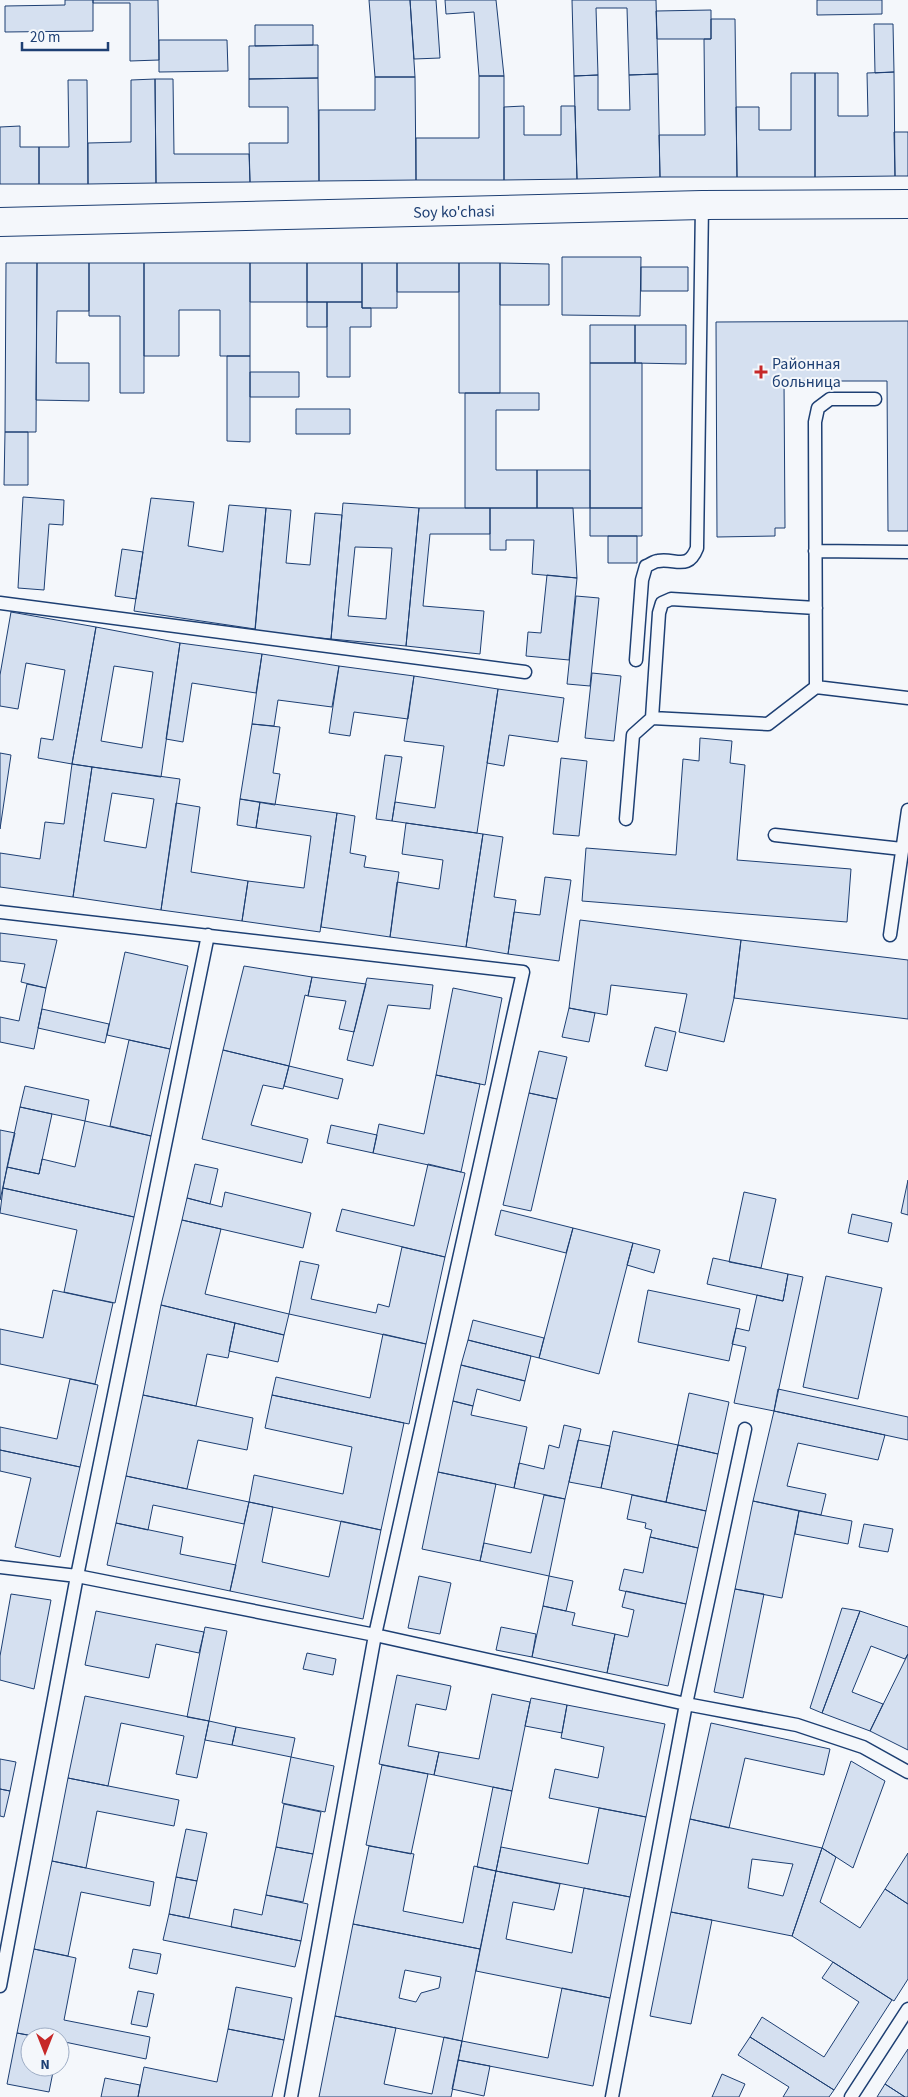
<svg xmlns="http://www.w3.org/2000/svg" width="908" height="2097" viewBox="0 0 908 2097" font-family="'Source Sans 3',sans-serif">
	<style>
		.building { fill: #d5e0f0; stroke: #1d3f73; fill-rule: evenodd }
		.lines { fill: none; stroke-linecap: round; stroke-linejoin: round }
		.lane-casing { stroke: #1d3f73; stroke-width: 15 }
		.secondary-casing { stroke: #1d3f73; stroke-width: 30 }
		.lane { stroke: #f4f7fb; stroke-width: 12 }
		.secondary { stroke: #f4f7fb; stroke-width: 28 }
		.poi-dot { fill: #c62828; stroke: #f4f7fb; stroke-width: 2 }
		.labels { text-anchor: middle; stroke-width: 4; stroke-linejoin: round; paint-order: stroke }
		.street-label { font-size: 16px; fill: #1d3f73; stroke: #f4f7fb }
		.poi-label { font-size: 16px; fill: #1d3f73; stroke: #f4f7fb; text-anchor: start }
	</style>
	<rect width="100%" height="100%" fill="#f4f7fb"/>
	<path class="building" d="M 65,0 L 93,0 L 93,31 L 5,32 L 5,6 L 65,5 Z
		M 93,0 L 158,0 L 159,60 L 130,61 L 130,3 L 93,3 Z
		M 369,0 L 410,0 L 415,77 L 375,77 Z
		M 410,0 L 436,0 L 440,58 L 414,59 Z
		M 445,0 L 496,0 L 504,76 L 479,76 L 474,12 L 446,14 Z
		M 572,0 L 656,0 L 658,74 L 629,75 L 627,8 L 596,8 L 598,75 L 574,76 Z
		M 817,0 L 882,0 L 882,14 L 817,15 Z
		M 711,10 L 711,39 L 657,39 L 656,11 Z
		M 711,19 L 735,19 L 737,177 L 660,177 L 659,135 L 705,135 L 704,39 L 711,39 Z
		M 874,24 L 893,24 L 894,72 L 875,73 Z
		M 255,25 L 313,25 L 313,45 L 255,46 Z
		M 159,40 L 227,40 L 228,71 L 159,72 Z
		M 318,45 L 318,78 L 249,79 L 249,46 Z
		M 894,72 L 895,176 L 815,177 L 815,73 L 838,73 L 838,116 L 868,116 L 867,73 Z
		M 791,73 L 815,73 L 815,177 L 737,177 L 736,107 L 759,107 L 759,130 L 791,130 Z
		M 658,74 L 660,177 L 577,179 L 574,76 L 598,75 L 598,110 L 630,110 L 629,75 Z
		M 479,76 L 504,76 L 504,180 L 416,180 L 416,138 L 479,138 Z
		M 375,77 L 415,77 L 416,180 L 319,181 L 319,110 L 375,110 Z
		M 318,78 L 319,181 L 250,182 L 249,143 L 288,143 L 288,107 L 249,107 L 249,79 Z
		M 155,79 L 173,79 L 174,154 L 249,154 L 250,182 L 156,183 Z
		M 155,79 L 156,183 L 88,184 L 88,143 L 131,142 L 131,80 Z
		M 68,80 L 87,80 L 88,184 L 39,184 L 39,147 L 69,147 Z
		M 524,106 L 524,135 L 561,135 L 561,106 L 575,106 L 577,179 L 504,180 L 504,107 Z
		M 20,126 L 20,147 L 39,147 L 39,184 L 0,184 L 0,127 Z
		M 894,132 L 908,132 L 908,176 L 895,176 Z
		M 562,257 L 641,257 L 640,316 L 562,315 Z
		M 6,263 L 37,263 L 36,432 L 5,432 Z
		M 37,263 L 89,263 L 89,311 L 57,311 L 56,363 L 89,363 L 89,401 L 36,400 Z
		M 89,263 L 144,263 L 144,393 L 120,393 L 120,316 L 89,316 Z
		M 144,263 L 250,263 L 250,356 L 220,356 L 220,310 L 179,310 L 179,356 L 144,356 Z
		M 250,263 L 307,263 L 307,302 L 250,302 Z
		M 307,263 L 362,263 L 362,302 L 307,302 Z
		M 362,263 L 397,263 L 397,308 L 362,308 Z
		M 397,263 L 459,263 L 459,292 L 397,292 Z
		M 459,263 L 500,263 L 500,393 L 459,393 Z
		M 500,263 L 549,264 L 549,305 L 500,305 Z
		M 641,267 L 688,267 L 688,291 L 641,291 Z
		M 307,302 L 327,302 L 327,327 L 307,327 Z
		M 327,302 L 362,302 L 362,308 L 371,308 L 371,327 L 350,327 L 350,377 L 327,377 Z
		M 908,321 L 908,531 L 888,531 L 887,381 L 784,381 L 785,528 L 775,528 L 775,536 L 717,537 L 716,322 Z
		M 590,325 L 635,325 L 635,363 L 590,363 Z
		M 635,325 L 686,325 L 686,364 L 635,363 Z
		M 227,356 L 250,356 L 250,442 L 227,441 Z
		M 590,363 L 642,363 L 642,508 L 590,508 Z
		M 250,372 L 299,372 L 299,397 L 250,397 Z
		M 465,393 L 539,393 L 539,410 L 496,410 L 496,470 L 537,470 L 537,508 L 465,508 Z
		M 296,409 L 350,409 L 350,434 L 296,434 Z
		M 5,432 L 28,432 L 28,485 L 4,485 Z
		M 537,470 L 590,470 L 590,508 L 537,508 Z
		M 23,497 L 64,500 L 63,525 L 49,524 L 44,590 L 18,588 Z
		M 151,498 L 194,502 L 188,546 L 223,552 L 229,505 L 266,508 L 255,629 L 134,611 Z
		M 343,503 L 419,508 L 406,646 L 331,639 ZM 355,547 L 392,548 L 386,619 L 348,616 Z
		M 266,508 L 291,510 L 286,563 L 310,565 L 315,513 L 342,515 L 331,639 L 255,632 Z
		M 419,508 L 490,508 L 490,534 L 430,534 L 423,606 L 484,611 L 480,654 L 406,646 Z
		M 490,508 L 573,508 L 577,578 L 532,574 L 534,540 L 506,540 L 506,550 L 490,550 Z
		M 590,508 L 642,508 L 642,536 L 590,536 Z
		M 608,536 L 637,536 L 637,563 L 608,563 Z
		M 122,549 L 143,552 L 136,599 L 115,596 Z
		M 547,575 L 577,578 L 569,660 L 526,656 L 528,632 L 541,633 Z
		M 576,596 L 599,598 L 590,686 L 567,684 Z
		M 11,612 L 96,627 L 72,764 L 38,758 L 41,738 L 53,740 L 65,670 L 26,663 L 18,709 L 0,706 L 0,675 Z
		M 96,627 L 180,643 L 161,777 L 72,764 ZM 114,666 L 153,672 L 142,748 L 101,741 Z
		M 180,643 L 262,654 L 256,693 L 192,683 L 183,742 L 166,739 Z
		M 262,654 L 339,666 L 332,707 L 278,700 L 274,726 L 252,724 Z
		M 339,666 L 414,676 L 408,719 L 354,712 L 350,736 L 329,733 Z
		M 592,673 L 621,676 L 614,741 L 585,738 Z
		M 414,676 L 498,689 L 477,833 L 392,821 L 395,802 L 435,808 L 444,746 L 404,741 Z
		M 498,689 L 564,698 L 558,742 L 509,735 L 504,766 L 487,763 Z
		M 252,724 L 280,727 L 273,773 L 280,774 L 275,805 L 240,799 Z
		M 700,738 L 732,741 L 730,763 L 745,765 L 737,860 L 851,869 L 847,922 L 582,901 L 586,848 L 676,855 L 683,759 L 699,761 Z
		M 0,753 L 11,755 L 0,829 Z
		M 385,755 L 402,757 L 392,821 L 376,819 Z
		M 561,758 L 587,761 L 579,836 L 553,834 Z
		M 72,764 L 92,767 L 73,897 L 0,887 L 0,853 L 40,859 L 45,822 L 64,824 Z
		M 92,767 L 180,779 L 161,910 L 73,897 ZM 112,793 L 154,799 L 146,848 L 104,841 Z
		M 240,799 L 260,802 L 256,828 L 237,825 Z
		M 260,802 L 337,813 L 320,932 L 242,921 L 248,881 L 304,888 L 311,836 L 256,828 Z
		M 176,803 L 200,807 L 191,872 L 248,881 L 242,921 L 161,910 Z
		M 337,813 L 355,816 L 350,853 L 366,856 L 364,867 L 399,872 L 390,937 L 321,927 Z
		M 406,823 L 483,834 L 466,947 L 390,937 L 397,882 L 439,889 L 443,860 L 402,854 Z
		M 483,834 L 503,837 L 494,897 L 516,900 L 508,954 L 466,947 Z
		M 545,877 L 571,880 L 559,961 L 508,954 L 514,912 L 540,915 Z
		M 580,920 L 741,940 L 734,998 L 724,1042 L 679,1032 L 687,994 L 611,985 L 607,1015 L 569,1008 Z
		M 0,933 L 57,940 L 46,988 L 21,982 L 25,964 L 0,961 Z
		M 741,940 L 908,960 L 908,1019 L 734,998 Z
		M 125,952 L 188,966 L 170,1049 L 107,1035 Z
		M 244,966 L 312,977 L 308,996 L 305,995 L 289,1066 L 223,1050 Z
		M 312,977 L 366,984 L 354,1032 L 339,1029 L 346,1001 L 308,996 Z
		M 367,978 L 433,985 L 430,1009 L 388,1005 L 373,1066 L 347,1060 Z
		M 27,984 L 46,988 L 34,1049 L 0,1042 L 0,1017 L 19,1021 Z
		M 453,988 L 502,998 L 485,1085 L 436,1075 Z
		M 569,1008 L 595,1013 L 589,1042 L 562,1037 Z
		M 42,1009 L 109,1024 L 105,1043 L 38,1028 Z
		M 655,1027 L 676,1032 L 667,1071 L 645,1066 Z
		M 129,1040 L 170,1049 L 151,1136 L 110,1126 Z
		M 223,1050 L 289,1066 L 283,1089 L 263,1085 L 251,1125 L 308,1139 L 302,1163 L 202,1139 Z
		M 539,1051 L 567,1057 L 557,1099 L 529,1093 Z
		M 289,1066 L 343,1079 L 338,1099 L 284,1086 Z
		M 436,1075 L 480,1084 L 461,1172 L 373,1153 L 379,1124 L 424,1134 Z
		M 25,1086 L 89,1100 L 85,1121 L 20,1107 Z
		M 529,1093 L 557,1099 L 531,1211 L 503,1205 Z
		M 20,1107 L 52,1114 L 39,1174 L 7,1167 Z
		M 85,1121 L 151,1136 L 134,1217 L 3,1188 L 7,1167 L 39,1174 L 42,1159 L 75,1167 Z
		M 331,1125 L 377,1135 L 373,1153 L 327,1143 Z
		M 0,1130 L 15,1133 L 0,1200 Z
		M 195,1164 L 218,1169 L 210,1204 L 187,1198 Z
		M 428,1164 L 465,1173 L 445,1257 L 336,1231 L 342,1209 L 414,1226 Z
		M 908,1180 L 908,1215 L 901,1213 Z
		M 3,1188 L 134,1217 L 115,1303 L 64,1292 L 77,1230 L 0,1213 Z
		M 225,1192 L 311,1213 L 303,1248 L 182,1220 L 187,1198 L 222,1207 Z
		M 744,1192 L 776,1199 L 761,1268 L 729,1262 Z
		M 501,1210 L 573,1228 L 566,1253 L 495,1235 Z
		M 852,1214 L 892,1223 L 888,1242 L 848,1233 Z
		M 182,1220 L 221,1229 L 205,1294 L 289,1314 L 284,1335 L 161,1305 Z
		M 573,1228 L 633,1243 L 599,1374 L 539,1358 Z
		M 633,1243 L 660,1250 L 654,1273 L 627,1265 Z
		M 402,1247 L 445,1257 L 426,1344 L 289,1314 L 300,1261 L 319,1265 L 311,1299 L 376,1313 L 378,1304 L 389,1307 Z
		M 713,1258 L 788,1274 L 783,1301 L 707,1284 Z
		M 788,1274 L 803,1277 L 774,1411 L 734,1403 L 746,1347 L 732,1344 L 736,1328 L 749,1331 L 757,1295 L 783,1301 Z
		M 826,1276 L 882,1288 L 858,1399 L 803,1387 Z
		M 53,1290 L 113,1303 L 95,1384 L 0,1364 L 0,1329 L 43,1338 Z
		M 648,1290 L 740,1309 L 729,1361 L 638,1342 Z
		M 161,1305 L 235,1323 L 228,1358 L 207,1354 L 196,1406 L 143,1395 Z
		M 473,1320 L 544,1338 L 539,1358 L 468,1340 Z
		M 235,1323 L 284,1335 L 278,1362 L 229,1351 Z
		M 383,1334 L 426,1344 L 409,1424 L 272,1395 L 276,1377 L 370,1398 Z
		M 468,1340 L 531,1356 L 525,1381 L 461,1365 Z
		M 461,1365 L 525,1381 L 520,1401 L 477,1389 L 473,1406 L 453,1401 Z
		M 70,1379 L 98,1385 L 80,1467 L 0,1450 L 0,1427 L 57,1439 Z
		M 778,1389 L 908,1417 L 908,1440 L 774,1411 Z
		M 689,1393 L 729,1402 L 718,1454 L 678,1445 Z
		M 143,1395 L 253,1418 L 247,1450 L 198,1440 L 187,1489 L 126,1476 Z
		M 272,1395 L 404,1423 L 381,1530 L 249,1502 L 254,1475 L 343,1494 L 352,1447 L 265,1428 Z
		M 453,1401 L 473,1406 L 471,1415 L 527,1427 L 514,1488 L 438,1472 Z
		M 774,1411 L 885,1435 L 878,1460 L 798,1443 L 787,1486 L 826,1494 L 821,1515 L 753,1501 Z
		M 564,1425 L 581,1429 L 565,1499 L 514,1488 L 519,1463 L 544,1469 L 549,1445 L 559,1448 Z
		M 613,1431 L 678,1445 L 666,1502 L 601,1488 Z
		M 578,1440 L 610,1446 L 601,1488 L 569,1482 Z
		M 678,1445 L 718,1454 L 706,1511 L 666,1502 Z
		M 0,1450 L 80,1467 L 60,1557 L 15,1547 L 31,1478 L 0,1471 Z
		M 438,1472 L 496,1484 L 480,1561 L 422,1549 Z
		M 126,1476 L 249,1502 L 244,1524 L 153,1505 L 148,1530 L 116,1523 Z
		M 544,1495 L 565,1499 L 549,1576 L 480,1561 L 484,1543 L 531,1553 Z
		M 632,1495 L 706,1511 L 698,1548 L 650,1537 L 652,1530 L 645,1528 L 646,1523 L 627,1519 Z
		M 753,1501 L 799,1511 L 782,1598 L 735,1589 Z
		M 249,1502 L 273,1507 L 262,1562 L 329,1577 L 341,1521 L 381,1530 L 363,1619 L 230,1591 Z
		M 799,1511 L 852,1521 L 848,1544 L 795,1534 Z
		M 116,1523 L 183,1537 L 180,1554 L 236,1565 L 230,1591 L 107,1565 Z
		M 864,1524 L 893,1529 L 888,1552 L 859,1547 Z
		M 650,1537 L 698,1548 L 686,1604 L 619,1590 L 624,1569 L 643,1573 Z
		M 419,1576 L 451,1583 L 440,1634 L 408,1628 Z
		M 549,1576 L 573,1581 L 566,1611 L 543,1606 Z
		M 735,1589 L 764,1594 L 743,1698 L 714,1692 Z
		M 626,1591 L 686,1604 L 668,1686 L 607,1673 L 615,1634 L 628,1637 L 634,1610 L 622,1607 Z
		M 11,1594 L 51,1600 L 34,1689 L 0,1680 L 0,1656 Z
		M 543,1606 L 575,1613 L 572,1625 L 615,1634 L 607,1673 L 532,1657 Z
		M 842,1608 L 860,1611 L 822,1713 L 810,1708 Z
		M 96,1611 L 204,1632 L 199,1653 L 156,1644 L 149,1678 L 85,1665 Z
		M 860,1611 L 908,1627 L 908,1654 L 905,1659 L 871,1646 L 852,1692 L 883,1704 L 870,1731 L 822,1713 Z
		M 205,1627 L 227,1631 L 209,1721 L 187,1717 Z
		M 501,1627 L 536,1634 L 532,1657 L 496,1650 Z
		M 307,1653 L 336,1659 L 333,1675 L 303,1669 Z
		M 908,1654 L 908,1750 L 870,1731 Z
		M 397,1675 L 451,1686 L 446,1710 L 416,1704 L 408,1746 L 439,1752 L 434,1775 L 379,1764 Z
		M 492,1694 L 530,1702 L 512,1791 L 434,1775 L 439,1752 L 479,1759 Z
		M 85,1696 L 209,1721 L 197,1778 L 176,1774 L 184,1736 L 121,1723 L 108,1786 L 68,1778 Z
		M 531,1698 L 567,1705 L 562,1733 L 525,1726 Z
		M 567,1705 L 665,1724 L 646,1817 L 549,1798 L 555,1769 L 598,1778 L 604,1747 L 561,1738 Z
		M 209,1721 L 236,1727 L 232,1745 L 205,1740 Z
		M 711,1723 L 830,1749 L 824,1775 L 745,1758 L 729,1828 L 690,1819 Z
		M 236,1727 L 295,1738 L 291,1757 L 232,1745 Z
		M 291,1757 L 334,1766 L 325,1812 L 282,1803 Z
		M 0,1759 L 16,1762 L 10,1791 L 0,1789 Z
		M 851,1761 L 885,1781 L 853,1868 L 822,1848 Z
		M 382,1765 L 428,1774 L 411,1854 L 366,1845 Z
		M 68,1778 L 179,1800 L 174,1826 L 97,1811 L 86,1868 L 52,1861 Z
		M 493,1787 L 512,1791 L 496,1871 L 477,1867 Z
		M 0,1789 L 10,1791 L 4,1817 L 0,1816 Z
		M 284,1804 L 321,1812 L 313,1854 L 276,1847 Z
		M 599,1808 L 646,1817 L 630,1897 L 496,1871 L 501,1847 L 588,1864 Z
		M 690,1819 L 822,1848 L 792,1936 L 671,1912 ZM 752,1859 L 793,1864 L 783,1896 L 748,1888 Z
		M 186,1829 L 207,1833 L 197,1881 L 176,1877 Z
		M 369,1846 L 414,1854 L 403,1911 L 463,1923 L 474,1866 L 496,1871 L 480,1949 L 353,1924 Z
		M 276,1847 L 313,1854 L 303,1902 L 266,1895 Z
		M 822,1848 L 836,1857 L 820,1902 L 860,1928 L 885,1889 L 908,1904 L 908,1979 L 894,2001 L 792,1936 Z
		M 908,1853 L 908,1904 L 885,1889 Z
		M 52,1861 L 154,1882 L 150,1906 L 81,1892 L 68,1956 L 34,1949 Z
		M 496,1871 L 560,1884 L 554,1910 L 513,1902 L 506,1939 L 572,1953 L 584,1888 L 630,1897 L 610,1998 L 476,1971 Z
		M 176,1877 L 197,1881 L 189,1918 L 169,1914 Z
		M 266,1895 L 308,1904 L 301,1941 L 231,1927 L 234,1909 L 262,1915 Z
		M 671,1912 L 712,1920 L 691,2024 L 650,2016 Z
		M 169,1914 L 301,1941 L 295,1967 L 163,1940 Z
		M 353,1924 L 480,1949 L 462,2041 L 335,2016 ZM 405,1970 L 441,1977 L 439,1988 L 421,1993 L 416,2002 L 399,1998 Z
		M 34,1949 L 76,1958 L 64,2020 L 150,2037 L 146,2059 L 60,2041 L 60,2037 L 38,2037 L 17,2033 Z
		M 133,1949 L 161,1954 L 157,1974 L 129,1968 Z
		M 833,1962 L 892,2000 L 834,2090 L 750,2037 L 762,2017 L 824,2057 L 859,2002 L 822,1978 Z
		M 236,1987 L 292,1998 L 284,2040 L 228,2029 Z
		M 562,1988 L 610,1998 L 593,2086 L 458,2060 L 462,2041 L 548,2058 Z
		M 138,1991 L 154,1994 L 147,2027 L 131,2024 Z
		M 335,2016 L 396,2028 L 384,2084 L 432,2094 L 444,2037 L 462,2041 L 451,2097 L 319,2097 Z
		M 228,2029 L 284,2040 L 272,2097 L 138,2097 L 144,2067 L 217,2082 Z
		M 17,2033 L 38,2037 L 30,2037 L 30,2067 L 54,2067 L 49,2092 L 7,2084 Z
		M 750,2037 L 834,2090 L 829,2097 L 783,2097 L 789,2087 L 738,2055 Z
		M 908,2049 L 908,2097 L 905,2097 L 885,2084 Z
		M 458,2060 L 490,2066 L 484,2096 L 452,2089 Z
		M 722,2074 L 745,2084 L 739,2097 L 712,2097 Z
		M 105,2078 L 140,2085 L 138,2097 L 101,2097 Z
		M 885,2084 L 905,2097 L 877,2097 Z"/>
	<g class="lines">
		<g class="lane-casing">
			<path id="lane" d="M 875,399 L 830,399 L 818,408 L 815,422 L 816,687 L 908,698
				M 815,551 L 908,552
				M 0,603 L 525,672
				M 816,608 L 671,599 L 662,603 L 659,613 L 652,718 L 768,724 L 816,687
				M 636,660 L 642,580 L 646,566 C 650,565 654,561 658,561 C 676,558 688,571 697,548 L 702,205
				M 626,819 L 633,735 L 652,718
				M 775,835 L 902,849
				M 0,912 L 523,972 L 375,1635 L 291,2097
				M 890,935 L 908,810
				M 0,1567 L 77,1576 L 375,1635 L 686,1704 L 797,1725 L 863,1747 L 908,1772
				M 0,1986 L 77,1576 L 208,935
				M 612,2097 L 686,1704 L 745,1429
				M 851,2097 L 908,2009"/>
		</g>
		<g class="secondary-casing">
			<path id="secondary" d="M 0,222 L 702,205 L 908,204"/>
		</g>
		<use href="#lane" class="lane"/>
		<use href="#secondary" class="secondary"/>
	</g>
	<path class="poi-dot" d="M758.5 364.5h5v5h5v5h-5v5h-5v-5h-5v-5h5z"/>
	<g class="labels">
		<g class="street-label">
			<text transform="translate(454 211) rotate(-1)" y="6">Soy ko'chasi</text>
		</g>
		<g class="poi-label">
			<text x="772" y="369">Районная<tspan x="772" dy="18">больница</tspan></text>
		</g>
	</g>
	<g transform="translate(45 2052) rotate(180)"><circle r="24" fill="#f4f7fb" stroke="#9eadc5"/>
	<path d="M0-4L9 19L0 12L-9 19Z" fill="#c62828"/>
	<text y="-8" font-size="14" font-weight="bold" text-anchor="middle" fill="#1d3f73">N</text>
	</g>
	<path d="M22 42v8h86v-8" fill="none" stroke="#1d3f73" stroke-width="2.5"/>
	<text x="30" y="42" font-size="15" fill="#1d3f73" stroke="#f4f7fb" stroke-width="4" paint-order="stroke">20 m</text>
</svg>
